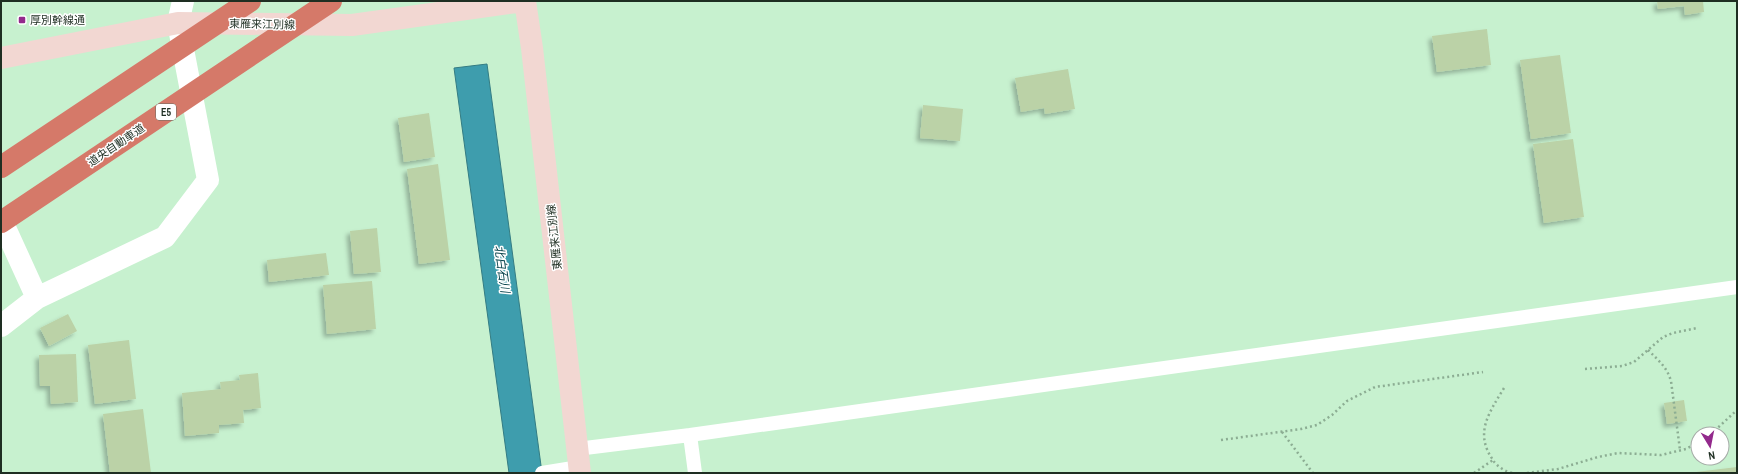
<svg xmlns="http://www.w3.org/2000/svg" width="1738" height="474" viewBox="0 0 1738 474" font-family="'Archivo Narrow','Noto Sans JP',sans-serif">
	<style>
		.water { fill: #3e9dad; stroke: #347c83 }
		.building { fill: #bbd2a7; filter: url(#shadow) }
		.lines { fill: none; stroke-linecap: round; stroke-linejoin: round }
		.path { stroke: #8cad93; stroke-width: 2.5; stroke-dasharray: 2 3; stroke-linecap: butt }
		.lane { stroke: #fff; stroke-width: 14 }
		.street { stroke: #fff; stroke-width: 22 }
		.secondary { stroke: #f2d7d2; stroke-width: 22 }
		.highway { stroke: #d57969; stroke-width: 22 }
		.poi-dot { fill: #93298c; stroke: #fff; stroke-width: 1.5 }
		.labels { text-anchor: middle; stroke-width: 3; stroke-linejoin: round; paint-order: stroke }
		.shield { fill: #fff; stroke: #626d64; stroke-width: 1 }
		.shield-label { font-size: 10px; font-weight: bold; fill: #1e2e22 }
		.poi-label { font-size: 11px; fill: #1e2e22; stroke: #fff; text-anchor: start }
		.street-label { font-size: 11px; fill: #1e2e22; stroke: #fff }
		.water-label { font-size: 12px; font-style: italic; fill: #0b454e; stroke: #fff }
	</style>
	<defs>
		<filter id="shadow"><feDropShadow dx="-3.5" dy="3.5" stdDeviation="2" flood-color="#0004"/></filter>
	</defs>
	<rect width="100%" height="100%" fill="#c7f1cf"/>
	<path class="water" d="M 487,64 L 542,473 L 509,473 L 454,68 Z"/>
	<path class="building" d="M 1657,1 L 1703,1 L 1704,12 L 1685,15 L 1684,6 L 1658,9 Z
		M 1487,29 L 1491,65 L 1437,72 L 1432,36 Z
		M 1560,55 L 1571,133 L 1531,139 L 1520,60 Z
		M 1068,69 L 1075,109 L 1045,114 L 1044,108 L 1021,112 L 1015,78 Z
		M 923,105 L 963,109 L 960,141 L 920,138 Z
		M 429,113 L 435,157 L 404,162 L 398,118 Z
		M 1573,139 L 1584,217 L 1544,223 L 1533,144 Z
		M 438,164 L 450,260 L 419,264 L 407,169 Z
		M 377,228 L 381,272 L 354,274 L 350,231 Z
		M 326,253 L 329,275 L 269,282 L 267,260 Z
		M 372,281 L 376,329 L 327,334 L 323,285 Z
		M 68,314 L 77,331 L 49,346 L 40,328 Z
		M 129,340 L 136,399 L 95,404 L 88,345 Z
		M 76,354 L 78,402 L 51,404 L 50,386 L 40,386 L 39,355 Z
		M 258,373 L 261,408 L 243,410 L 244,423 L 219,425 L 219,433 L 185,436 L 182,393 L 221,389 L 220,382 L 240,380 L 239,375 Z
		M 1684,400 L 1687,421 L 1667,424 L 1664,403 Z
		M 143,409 L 151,473 L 110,473 L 103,414 Z
		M 1737,467 L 1737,473 L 1697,473 L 1696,472 Z"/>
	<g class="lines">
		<path class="path" d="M 1648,350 C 1658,360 1667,367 1671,381 L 1680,450
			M 1585,369 L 1622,366 L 1634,362 L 1663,337 L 1673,333 L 1697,328
			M 1504,388 C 1489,413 1474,433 1493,460 C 1496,466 1507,473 1514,473
			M 1282,432 L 1313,473
			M 1711,434 L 1737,410
			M 1221,440 L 1301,429 L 1317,425 L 1332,415 L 1347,401 L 1375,387 L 1483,372
			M 1474,473 L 1493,460
			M 1527,473 L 1558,469 L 1598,457 L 1618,453 L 1661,455 L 1686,449 L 1698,442"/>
		<path class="lane" d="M 690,435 L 695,473
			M 577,449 L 690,435 L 1737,287
			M 542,473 L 579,467"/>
		<path class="street" d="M 1,219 L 37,298
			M 1,326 L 37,298 L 165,237 L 208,180 L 178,23 L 183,1"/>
		<path class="secondary" d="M 525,1 L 532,48 L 580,473
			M 1,58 L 178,23 L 352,25 L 524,1"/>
		<path class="highway" d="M 1,167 L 250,1
			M 1,222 L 331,1"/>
	</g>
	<rect class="poi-dot" x="18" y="16" width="8" height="8" rx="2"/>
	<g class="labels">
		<rect class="shield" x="156" y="104" width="20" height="16" rx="3"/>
		<g class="shield-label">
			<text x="166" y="116">E5</text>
		</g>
		<g class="poi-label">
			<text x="30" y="24">厚別幹線通</text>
		</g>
		<g class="street-label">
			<text transform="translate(262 24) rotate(1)" y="4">東雁来江別線</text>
			<text transform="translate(116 145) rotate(-34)" y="4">道央自動車道</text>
			<text transform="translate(554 237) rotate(-96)" y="4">東雁来江別線</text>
		</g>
		<g class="water-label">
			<text transform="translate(502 269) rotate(82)" y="4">北白石川</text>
		</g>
	</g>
	<rect width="1738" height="474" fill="none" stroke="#1e2e22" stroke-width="4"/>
	<g transform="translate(1710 446) rotate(170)"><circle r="19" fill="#ffffff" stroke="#a5aba7"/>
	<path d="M0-3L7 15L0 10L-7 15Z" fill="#93298c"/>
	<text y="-6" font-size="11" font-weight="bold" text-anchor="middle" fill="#1e2e22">N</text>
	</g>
</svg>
